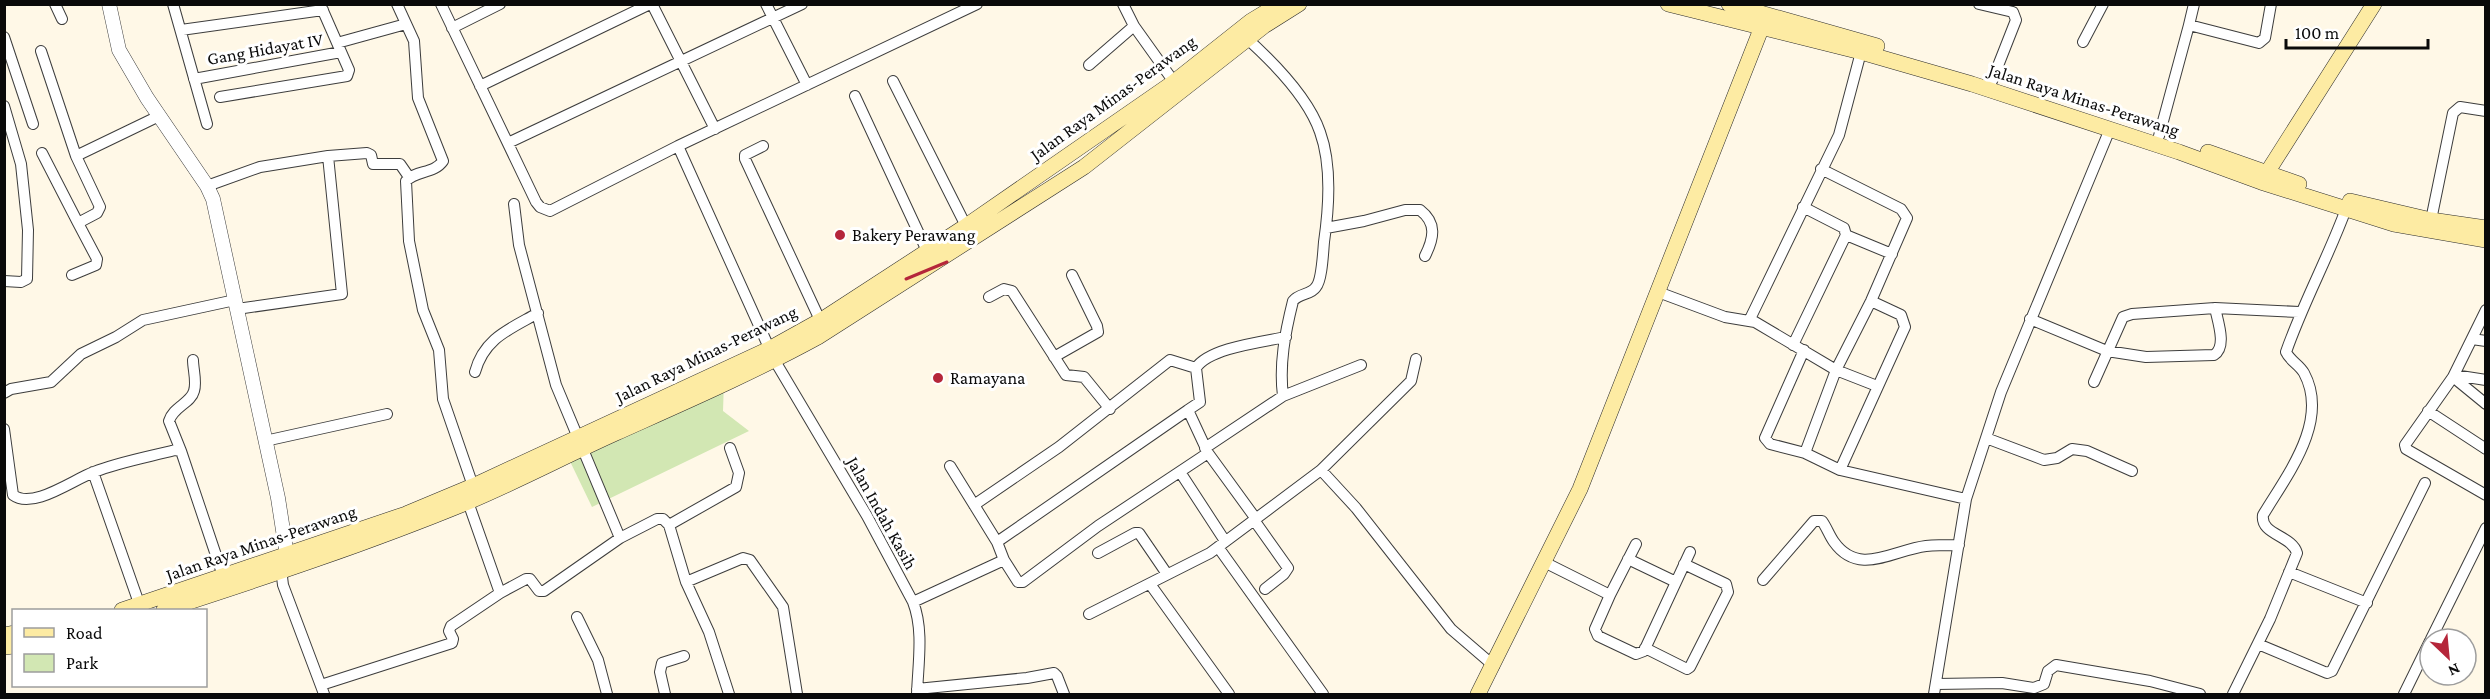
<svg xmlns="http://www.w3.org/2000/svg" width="2490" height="699" viewBox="0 0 2490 699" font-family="'Crimson Pro',serif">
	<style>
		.green { fill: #d2e7b3 }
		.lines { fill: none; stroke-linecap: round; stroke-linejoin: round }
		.minor-casing { stroke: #3d3d3d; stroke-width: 12 }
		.tertiary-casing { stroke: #3d3d3d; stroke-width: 15 }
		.secondary-casing { stroke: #2c2c2c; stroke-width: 16 }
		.minor { stroke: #fff; stroke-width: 10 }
		.tertiary { stroke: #fff; stroke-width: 14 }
		.secondary { stroke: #fdeba3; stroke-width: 15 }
		.rail { stroke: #b5263a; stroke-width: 3 }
		.poi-dot { fill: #b5263a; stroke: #fff; stroke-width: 2 }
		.labels { text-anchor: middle; stroke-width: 6; stroke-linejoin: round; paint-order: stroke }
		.street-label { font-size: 18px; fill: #0a0a0a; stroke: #fff }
		.poi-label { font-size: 18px; fill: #0a0a0a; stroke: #fff; text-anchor: start }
	</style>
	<rect width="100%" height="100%" fill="#fff8e7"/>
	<path class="green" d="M 724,382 L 723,411 L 749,431 L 592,507 L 566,453 Z"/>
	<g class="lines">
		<g class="minor-casing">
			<path id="minor" d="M 55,4 L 62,19
				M 173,4 L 207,124
				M 397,4 L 414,41 L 418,98 L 443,161 C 434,174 416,170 406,181 L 409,241 L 423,310 L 439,350 L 443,399 L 473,486
				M 441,4 L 536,202 L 540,207 L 550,211 L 678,146 L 775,361 L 867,516 L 913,602 C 924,630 918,664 917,694
				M 652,4 L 715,129
				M 766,4 L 807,85
				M 1123,4 L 1134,26 L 1174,82
				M 1979,4 L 2013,12 L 2016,20 L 1992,81
				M 2189,25 L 2194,4
				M 452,28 L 500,4
				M 181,30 L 323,10
				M 1243,35 C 1270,59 1308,97 1320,132 C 1332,165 1329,208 1324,242 C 1323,253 1322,280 1316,287 C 1311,295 1299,293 1293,301 C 1285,333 1279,364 1283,396 L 1361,365
				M 4,37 L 33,124
				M 2083,42 L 2103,4
				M 337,43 L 406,24
				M 41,51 L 76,156
				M 1089,65 L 1134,26
				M 194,79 L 341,52
				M 893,81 L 966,226
				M 480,86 L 650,4
				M 855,96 L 927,251
				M 220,97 L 347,76 L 349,70 L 320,4
				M 4,106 L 21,164 L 28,230 L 27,279 L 21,282 L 4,281
				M 2159,136 L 2189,25 L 2259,43 L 2265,38 L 2271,4
				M 508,143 L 802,4
				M 678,146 L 977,4
				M 763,146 L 745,155 L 745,159 L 820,320
				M 42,153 L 78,223
				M 328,156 L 367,153 L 371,155 L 373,164 L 400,164 L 409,177
				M 1821,169 L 1901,209 L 1907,218 L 1871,301 L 1836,370 L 1805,453 L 1840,470 L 1966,499
				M 207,186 L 260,167 L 328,156 L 342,294 L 237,309
				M 514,204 L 519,245 L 556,385 L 620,538
				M 2431,220 L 2453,113 L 2460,107 L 2486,111
				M 1326,228 L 1364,221 L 1405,210 L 1420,210 C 1437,223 1434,238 1425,256
				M 1846,235 L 1892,254
				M 72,275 L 96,265 L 97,259 L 78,223 L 97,213 L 100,207 L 76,156 L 159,116
				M 1658,292 L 1725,317 L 1755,322 L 1836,370 L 1877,386
				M 989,297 L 1004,289 L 1012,291 L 1066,375 L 1084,377 L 1110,409
				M 2486,310 L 2453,377 L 2405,445 L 2406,449 L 2486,495
				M 2030,319 L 2107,351 L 2146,357 L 2214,355 C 2227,347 2218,322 2215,308 L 2299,312
				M 1749,321 L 1839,135 L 1861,52
				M 2472,339 L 2486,341
				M 1793,345 L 1846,235 L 1844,228 L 1803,207
				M 1804,350 L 1765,438 L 1770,444 L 1805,453
				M 1054,357 L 1098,332 L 1097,326 L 1072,275
				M 1196,368 C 1209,348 1262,342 1286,337
				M 475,372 C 484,338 510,329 538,313
				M 2454,375 L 2486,380
				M 2453,377 L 2486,404
				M 2094,382 L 2123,317 L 2132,314 L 2215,308
				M 4,393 L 11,389 L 51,382 L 81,354 L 116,337 L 143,320 L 235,300
				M 2428,411 L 2486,449
				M 4,429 L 13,495 C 33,510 74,479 94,472 C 119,462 148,457 175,450 L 181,451 L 223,576
				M 1986,438 L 2044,460 L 2057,458 L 2072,449 L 2087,451 L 2132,471
				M 265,441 L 387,414
				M 1205,448 L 1283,396
				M 181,451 L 169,421 C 173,407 191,403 194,391 C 197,382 193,369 193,360
				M 950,466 L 997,542
				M 1321,470 L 1411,381 L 1416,359
				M 1840,470 L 1905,327 L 1901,315 L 1871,301
				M 93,472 L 140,606
				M 1180,472 L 1225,541
				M 974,505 L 1059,447 L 1170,360 L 1196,368 L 1200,402 L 1188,410
				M 1254,520 L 1288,568 L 1284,574 L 1265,589
				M 669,525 L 736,487 L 739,473 L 730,448
				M 1218,547 L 1323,694
				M 1098,553 L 1135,533 L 1139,533 L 1167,574
				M 1628,559 L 1676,582
				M 1004,560 L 1018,582 L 1023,582 L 1098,526 L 1208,453
				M 1544,562 L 1610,595 L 1595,629 L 1598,636 L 1636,654 L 1644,651 L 1690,552
				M 286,565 L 282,577 L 283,585 L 324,694
				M 2289,572 L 2367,603
				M 1763,580 L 1814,521 L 1822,521 C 1827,528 1829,535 1834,542 C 1859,577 1893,550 1926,546 C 1936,545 1948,545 1959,545
				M 686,582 L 743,558 L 750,560 L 783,607 L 797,694
				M 1150,584 L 1229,694
				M 500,593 L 526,579 L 530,579 L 539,591 L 544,591 L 620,538 L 657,519 L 663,519 L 669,525 L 686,582 L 709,632 L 729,694
				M 1610,595 L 1636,544
				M 913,602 L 1004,560 L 997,542 L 1188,410 L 1208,453 L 1256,519
				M 1089,614 L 1210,553 L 1321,470 L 1356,508 L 1451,629 L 1494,666
				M 577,617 L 598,660 L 607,694
				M 2431,639 L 2486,528
				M 2258,644 L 2327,673 L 2332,671 L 2425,483
				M 1645,648 L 1687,669 L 1690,667 L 1728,592 L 1726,584 L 1684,564
				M 1936,684 L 2002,683 L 2034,688 L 2044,684 L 2048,671 L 2056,665 L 2150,681 L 2200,694
				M 321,685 L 452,643 L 453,639 L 449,631 L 451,626 L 500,593 L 468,502
				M 917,689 L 1027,678 L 1054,673 L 1057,676 L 1064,694
				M 665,694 L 660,672 L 662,663 L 684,656
				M 1934,694 L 1966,499 L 2001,392 L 2110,129
				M 2233,694 L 2270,619 L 2297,553 C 2292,535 2260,535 2263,515 C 2287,475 2330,421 2304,373 C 2299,364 2290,361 2286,352 C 2303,303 2328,258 2346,209
				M 2404,694 L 2430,641"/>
		</g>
		<g class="tertiary-casing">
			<path id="tertiary" d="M 109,4 L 119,50 L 147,98 L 207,186 L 213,199 L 278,498 L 287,556"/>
		</g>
		<g class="secondary-casing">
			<path id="secondary" d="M 1668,4 L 1861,52 L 1972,84 L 2179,152 L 2261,182 L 2394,224 L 2486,240
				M 1729,4 L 1877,46
				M 2208,152 L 2299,184
				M 2263,179 L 2374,4
				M 2350,201 L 2431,220 L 2486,228
				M 122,610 L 406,514 L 473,486 L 769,349 L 823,319 L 966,226 L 1174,82 L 1251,21 L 1279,4
				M 164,610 C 266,577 368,543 468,502 C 518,481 567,455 616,433 C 685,402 752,373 818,337 L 1084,167 L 1264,26 L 1299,4
				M 4,635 L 14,633
				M 4,647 L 14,646
				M 1478,694 L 1580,489 L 1765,19"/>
		</g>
		<use href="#minor" class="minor"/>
		<use href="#tertiary" class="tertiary"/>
		<use href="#secondary" class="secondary"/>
		<path class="rail" d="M 906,279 L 947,262"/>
	</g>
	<g class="poi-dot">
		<circle cx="840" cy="235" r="6"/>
		<circle cx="938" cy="378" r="6"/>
	</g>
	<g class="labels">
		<g class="street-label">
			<text transform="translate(265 49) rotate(-10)" y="6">Gang Hidayat IV</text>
			<text transform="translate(1113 98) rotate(-36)" y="6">Jalan Raya Minas-Perawang</text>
			<text transform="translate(2084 100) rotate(18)" y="6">Jalan Raya Minas-Perawang</text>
			<text transform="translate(706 354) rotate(-26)" y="6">Jalan Raya Minas-Perawang</text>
			<text transform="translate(882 513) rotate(61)" y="6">Jalan Indah Kasih</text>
			<text transform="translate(261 543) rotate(-19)" y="6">Jalan Raya Minas-Perawang</text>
		</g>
		<g class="poi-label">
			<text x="852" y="241">Bakery Perawang</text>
			<text x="950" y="384">Ramayana</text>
		</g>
	</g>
	<rect width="2490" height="699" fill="none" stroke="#0a0a0a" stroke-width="12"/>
	<rect x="12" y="609" width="195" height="78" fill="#ffffff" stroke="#9d9d9d" stroke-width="1.5"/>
	<rect x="24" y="628" width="30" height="9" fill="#fdeba3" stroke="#9d9d9d" stroke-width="1.5"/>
	<text x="66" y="639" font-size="18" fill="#0a0a0a">Road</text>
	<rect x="24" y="654" width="30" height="18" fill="#d2e7b3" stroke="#9d9d9d" stroke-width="1.5"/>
	<text x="66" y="669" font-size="18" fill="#0a0a0a">Park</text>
	<g transform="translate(2448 657) rotate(154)"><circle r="28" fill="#ffffff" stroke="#9d9d9d" stroke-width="1.5"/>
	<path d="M0-4.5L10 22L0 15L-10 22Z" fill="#b5263a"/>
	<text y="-9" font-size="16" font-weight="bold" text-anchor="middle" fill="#0a0a0a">N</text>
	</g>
	<path d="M2286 39v9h142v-9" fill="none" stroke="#0a0a0a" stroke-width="3"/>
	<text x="2295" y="39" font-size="18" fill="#0a0a0a" stroke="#ffffff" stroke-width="4.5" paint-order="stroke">100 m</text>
</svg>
